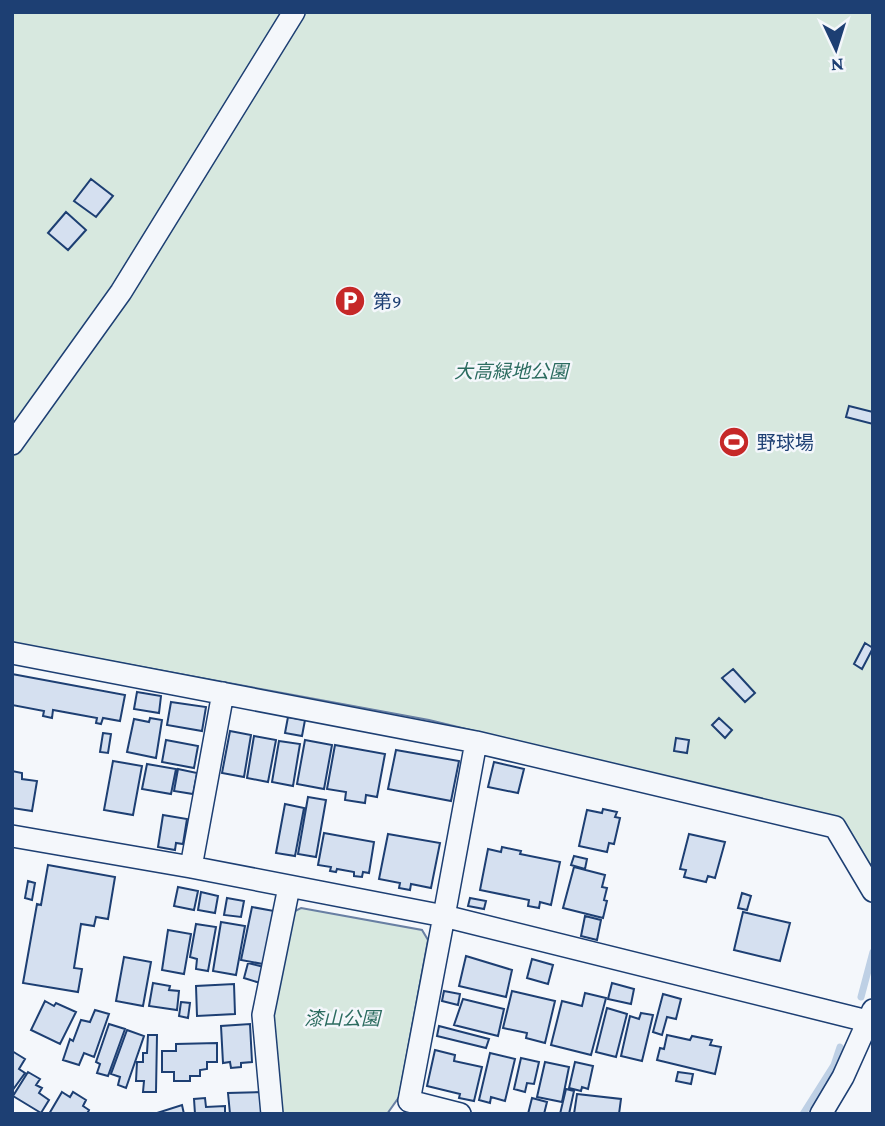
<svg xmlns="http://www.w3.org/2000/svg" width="885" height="1126" viewBox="0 0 885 1126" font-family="'Crimson Pro','Noto Sans JP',serif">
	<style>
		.green { fill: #d7e8df; stroke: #687fa3; stroke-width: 2 }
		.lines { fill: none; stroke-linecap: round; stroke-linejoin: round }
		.stream { stroke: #bed0e5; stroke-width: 7 }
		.building { fill: #d5e0f0; stroke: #1d3f73; stroke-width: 2 }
		.street-casing { stroke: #1d3f73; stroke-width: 24 }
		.street { stroke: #f4f7fb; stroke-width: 21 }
		.labels { text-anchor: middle; stroke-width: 5; stroke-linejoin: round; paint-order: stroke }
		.poi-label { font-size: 19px; fill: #1d3f73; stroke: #f4f7fb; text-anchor: start }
		.park-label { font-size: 19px; font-style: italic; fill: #2c6c60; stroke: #f4f7fb }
	</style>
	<rect width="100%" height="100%" fill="#f4f7fb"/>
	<path class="green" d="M 12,12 L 873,12 L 873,864 L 867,865 L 843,820 L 429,720 L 12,643 Z
		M 301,908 L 422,930 L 428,940 L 399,1097 L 387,1114 L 277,1114 L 270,1015 L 291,913 Z"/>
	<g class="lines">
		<path class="stream" d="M 861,997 L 873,952
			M 803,1114 L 834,1065 L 840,1047"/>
	</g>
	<path class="building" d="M 91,179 L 113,196 L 96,217 L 74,201 Z
		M 66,212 L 86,230 L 68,250 L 48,233 Z
		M 849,406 L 873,412 L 873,424 L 846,417 Z
		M 865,643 L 873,648 L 862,669 L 854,664 Z
		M 733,669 L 755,693 L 745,702 L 722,678 Z
		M 12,674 L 125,695 L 120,721 L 103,718 L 101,724 L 96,723 L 97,718 L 53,710 L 52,718 L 43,716 L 44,711 L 12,705 Z
		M 137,692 L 161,696 L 159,713 L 134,709 Z
		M 171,702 L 206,707 L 202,731 L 167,725 Z
		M 288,717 L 305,720 L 302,736 L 285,733 Z
		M 150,718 L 162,720 L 156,758 L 127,752 L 134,719 L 149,722 Z
		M 719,718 L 732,730 L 725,738 L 712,725 Z
		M 230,731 L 251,735 L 244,777 L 222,773 Z
		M 103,733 L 111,734 L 108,753 L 100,752 Z
		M 254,736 L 276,740 L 268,782 L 247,778 Z
		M 676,738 L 689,740 L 687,753 L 674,751 Z
		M 166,740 L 198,746 L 194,768 L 162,762 Z
		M 305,740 L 332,745 L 324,789 L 297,784 Z
		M 279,741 L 300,744 L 293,786 L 272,782 Z
		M 335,745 L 385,754 L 377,797 L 366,795 L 365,803 L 345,800 L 346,792 L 327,789 Z
		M 396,750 L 459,761 L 451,801 L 388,789 Z
		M 113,761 L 142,766 L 133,815 L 104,810 Z
		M 494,762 L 524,769 L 518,793 L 488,787 Z
		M 147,764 L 176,769 L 171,794 L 142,789 Z
		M 178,769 L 197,773 L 193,794 L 174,791 Z
		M 12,771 L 22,773 L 22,779 L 37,781 L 32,811 L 12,808 Z
		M 308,797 L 326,800 L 316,857 L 298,854 Z
		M 285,804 L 304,808 L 295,856 L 276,853 Z
		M 603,809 L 617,812 L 615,817 L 620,818 L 614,844 L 609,843 L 607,852 L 579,846 L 587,810 L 602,813 Z
		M 163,815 L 187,819 L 183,844 L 176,843 L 175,850 L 158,847 Z
		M 324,833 L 374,842 L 369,873 L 363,872 L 362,877 L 354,876 L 354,872 L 337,869 L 336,872 L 330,871 L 331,867 L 318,865 Z
		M 388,834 L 440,843 L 431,888 L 411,884 L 410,890 L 399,888 L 400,883 L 379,879 Z
		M 689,834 L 725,842 L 715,878 L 708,876 L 706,882 L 684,877 L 686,870 L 680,869 Z
		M 502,847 L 521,851 L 520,854 L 560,862 L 551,905 L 540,902 L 539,908 L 528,906 L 529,900 L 480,890 L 488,849 L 501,852 Z
		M 574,856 L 587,859 L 585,869 L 571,865 Z
		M 48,865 L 115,877 L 108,919 L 96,917 L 94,926 L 81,924 L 74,968 L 82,969 L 78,992 L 23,983 L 37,904 L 41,905 Z
		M 574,867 L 605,875 L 602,887 L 607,888 L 604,900 L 607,901 L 603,918 L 563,908 Z
		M 28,881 L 35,883 L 32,900 L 25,898 Z
		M 178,887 L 198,891 L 194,910 L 174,906 Z
		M 201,892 L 218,896 L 215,913 L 198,910 Z
		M 742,893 L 751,896 L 747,910 L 738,908 Z
		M 227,898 L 244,901 L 241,917 L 224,915 Z
		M 470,898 L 486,901 L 484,909 L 468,906 Z
		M 252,907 L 274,911 L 263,964 L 241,960 Z
		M 743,912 L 790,923 L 780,961 L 734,950 Z
		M 585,916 L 601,920 L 597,940 L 581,936 Z
		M 221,922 L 245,926 L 236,975 L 213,971 Z
		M 196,924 L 216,927 L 208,971 L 196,969 L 197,959 L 190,957 Z
		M 168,930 L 191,934 L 184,974 L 162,970 Z
		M 466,956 L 512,970 L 506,997 L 459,986 Z
		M 124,957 L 151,962 L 143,1006 L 116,1001 Z
		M 532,959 L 553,965 L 548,984 L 527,978 Z
		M 248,963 L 264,967 L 260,983 L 244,978 Z
		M 153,983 L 170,986 L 169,990 L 179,991 L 177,1010 L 149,1006 Z
		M 612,983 L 634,989 L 631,1004 L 608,999 Z
		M 234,984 L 235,1014 L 197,1016 L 196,986 Z
		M 444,991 L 460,994 L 458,1005 L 442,1001 Z
		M 512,991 L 555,1001 L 545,1043 L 526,1038 L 527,1033 L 503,1028 Z
		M 585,993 L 606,998 L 591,1055 L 551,1045 L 562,1001 L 582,1006 Z
		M 663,994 L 681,999 L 676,1019 L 667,1017 L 662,1035 L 653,1032 Z
		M 463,999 L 504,1009 L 498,1036 L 454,1025 Z
		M 45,1001 L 54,1006 L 56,1003 L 76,1012 L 60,1044 L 31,1030 Z
		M 181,1002 L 190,1003 L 188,1018 L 179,1016 Z
		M 607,1008 L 627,1014 L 616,1057 L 596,1052 Z
		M 95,1010 L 109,1014 L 94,1057 L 84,1053 L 79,1065 L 63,1060 L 70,1039 L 73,1041 L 81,1020 L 90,1022 Z
		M 641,1013 L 653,1015 L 642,1061 L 621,1056 L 630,1016 L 639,1019 Z
		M 109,1024 L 125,1029 L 108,1076 L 97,1073 L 100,1064 L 96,1062 Z
		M 250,1024 L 252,1062 L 241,1063 L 241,1067 L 231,1068 L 230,1062 L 223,1063 L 221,1026 Z
		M 439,1026 L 489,1039 L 486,1048 L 437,1036 Z
		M 127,1030 L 144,1036 L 126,1088 L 118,1085 L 120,1077 L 111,1074 Z
		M 148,1035 L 157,1035 L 156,1092 L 143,1092 L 144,1081 L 136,1081 L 137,1062 L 143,1062 L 143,1053 L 147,1053 Z
		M 667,1035 L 690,1040 L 692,1036 L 712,1040 L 710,1045 L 721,1047 L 715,1074 L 657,1060 L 660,1048 L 664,1049 Z
		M 217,1043 L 217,1062 L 207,1062 L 207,1069 L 200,1070 L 200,1076 L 190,1076 L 190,1081 L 174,1081 L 174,1072 L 162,1072 L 162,1051 L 176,1051 L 176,1044 Z
		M 435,1050 L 455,1055 L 454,1061 L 482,1067 L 474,1101 L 459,1098 L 460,1094 L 427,1086 Z
		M 12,1051 L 25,1059 L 19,1069 L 25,1073 L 12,1091 Z
		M 490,1053 L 515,1059 L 505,1101 L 491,1097 L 490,1103 L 479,1100 Z
		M 521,1058 L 539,1062 L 534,1084 L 527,1083 L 525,1092 L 514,1089 Z
		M 545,1062 L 569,1067 L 562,1102 L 537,1097 Z
		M 575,1062 L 593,1066 L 588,1089 L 582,1087 L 581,1091 L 569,1088 Z
		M 28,1072 L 40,1079 L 36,1085 L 42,1088 L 39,1093 L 49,1100 L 41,1113 L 13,1096 Z
		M 678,1072 L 693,1074 L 691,1084 L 676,1081 Z
		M 566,1089 L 574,1091 L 569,1114 L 560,1114 Z
		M 62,1092 L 70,1097 L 73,1092 L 86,1100 L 83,1106 L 89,1110 L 87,1114 L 49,1114 Z
		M 262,1092 L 263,1114 L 230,1114 L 228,1093 Z
		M 577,1094 L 621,1099 L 619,1114 L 574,1114 Z
		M 205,1098 L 206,1107 L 225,1106 L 225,1114 L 195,1114 L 194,1099 Z
		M 532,1098 L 547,1102 L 544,1114 L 528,1114 Z
		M 182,1105 L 184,1114 L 154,1114 Z"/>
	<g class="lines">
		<g class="street-casing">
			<path id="street" d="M 12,444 L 121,292 L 294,12
				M 12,653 L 476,742 L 835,827 L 873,891
				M 12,836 L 191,867 L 444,916 L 476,742
				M 191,867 L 223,693
				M 272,1114 L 263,1015 L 289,887
				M 460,1114 L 409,1101 L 444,916 L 867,1021
				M 821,1114 L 843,1077 L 873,1010"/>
		</g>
		<use href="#street" class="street"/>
	</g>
	<defs>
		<g id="parking-disc" transform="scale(1.575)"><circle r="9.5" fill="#c62828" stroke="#f4f7fb"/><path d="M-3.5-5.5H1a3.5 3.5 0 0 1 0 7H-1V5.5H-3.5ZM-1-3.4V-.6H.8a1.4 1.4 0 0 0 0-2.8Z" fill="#fff"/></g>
		<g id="stadium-disc" transform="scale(1.575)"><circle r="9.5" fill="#c62828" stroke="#f4f7fb"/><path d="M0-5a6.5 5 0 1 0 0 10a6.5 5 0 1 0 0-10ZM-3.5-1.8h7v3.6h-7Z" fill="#fff"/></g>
	</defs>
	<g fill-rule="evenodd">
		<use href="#parking-disc" x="350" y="301"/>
		<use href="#stadium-disc" x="734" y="442"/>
	</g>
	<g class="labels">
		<g class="poi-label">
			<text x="373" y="308">第9</text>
			<text x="757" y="449">野球場</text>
		</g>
		<g class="park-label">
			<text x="511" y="378">大高緑地公園</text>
			<text x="342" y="1025">漆山公園</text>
		</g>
	</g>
	<rect width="885" height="1126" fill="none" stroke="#1d3f73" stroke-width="28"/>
	<g transform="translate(836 49) rotate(176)" stroke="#f4f7fb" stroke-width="5" paint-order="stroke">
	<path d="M0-5L12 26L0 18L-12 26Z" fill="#1d3f73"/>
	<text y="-10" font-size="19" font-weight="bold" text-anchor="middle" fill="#1d3f73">N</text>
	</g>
</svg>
